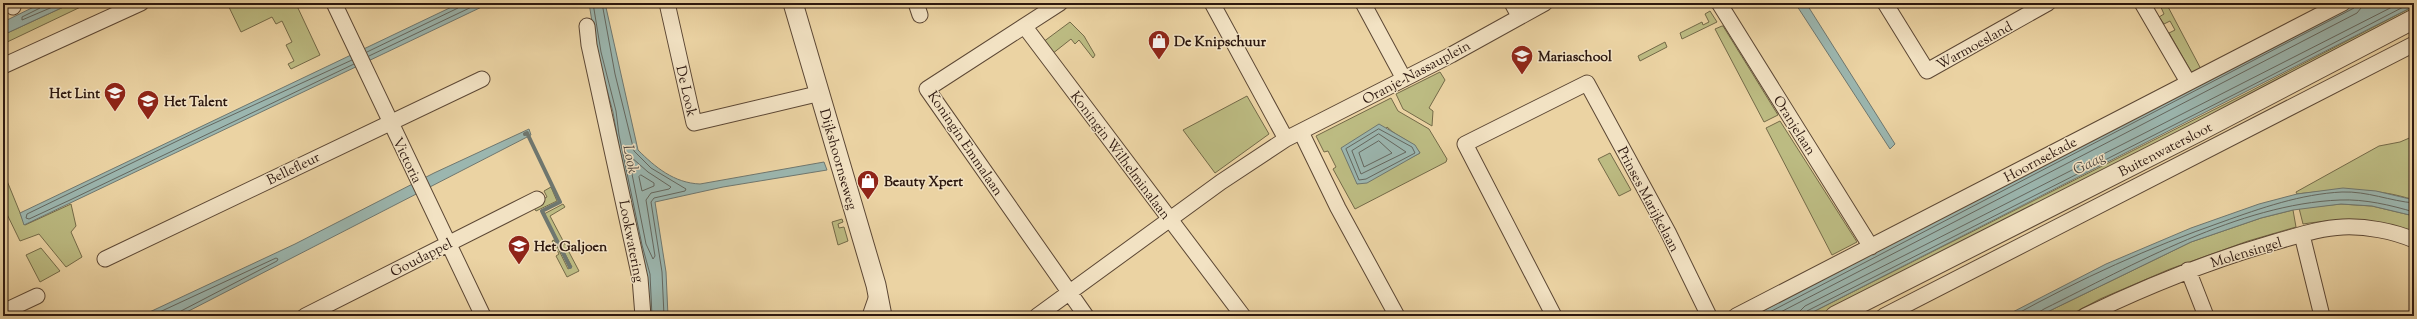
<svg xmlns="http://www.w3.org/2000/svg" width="2417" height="319" viewBox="0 0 2417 319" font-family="'Sorts Mill Goudy',serif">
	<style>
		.green { fill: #bcbb82; stroke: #746a48; fill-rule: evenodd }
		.water { fill: #9bb6af; stroke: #6f776f }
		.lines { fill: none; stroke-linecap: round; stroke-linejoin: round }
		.shore { stroke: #64675f; stroke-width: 1 }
		.stream { stroke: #6f776f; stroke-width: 4 }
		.minor-casing { stroke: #5c4734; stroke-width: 17 }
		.tertiary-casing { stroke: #5c4734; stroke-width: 21 }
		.minor { stroke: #f2e2c3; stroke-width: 15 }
		.tertiary { stroke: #f2e2c3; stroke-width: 19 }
		.labels { text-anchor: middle; stroke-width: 3; stroke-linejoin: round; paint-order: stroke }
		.poi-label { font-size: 14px; font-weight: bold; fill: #2d180f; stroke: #f2e2c3; text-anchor: start }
		.street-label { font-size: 14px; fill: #2d180f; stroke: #f2e2c3 }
		.water-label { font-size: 15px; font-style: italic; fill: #4e473f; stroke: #f2e2c3 }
	</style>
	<rect width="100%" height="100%" fill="#ebd3a3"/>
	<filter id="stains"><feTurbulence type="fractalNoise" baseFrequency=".005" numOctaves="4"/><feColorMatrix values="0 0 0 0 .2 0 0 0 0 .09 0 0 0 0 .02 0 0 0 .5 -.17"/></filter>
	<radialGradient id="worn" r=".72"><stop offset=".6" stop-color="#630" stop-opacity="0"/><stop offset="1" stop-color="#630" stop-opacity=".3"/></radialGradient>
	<path class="green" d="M 72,3 L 89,3 L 3,44 L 3,35 Z
		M 227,3 L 303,3 L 297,6 L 320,55 L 291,69 L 288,64 L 294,61 L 286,45 L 292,42 L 282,21 L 276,24 L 272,17 L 241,32 Z
		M 2159,3 L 2166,3 L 2202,71 L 2192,73 L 2169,33 L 2175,30 L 2170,21 L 2164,24 L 2159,17 L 2164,14 Z
		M 2414,6 L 2414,11 L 1819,316 L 1805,316 L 2247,93 Z
		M 1710,11 L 1717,22 L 1682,39 L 1680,33 L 1702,22 L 1703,25 L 1709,22 L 1705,14 Z
		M 1070,22 L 1084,36 L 1095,55 L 1093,58 L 1079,40 L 1075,44 L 1071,39 L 1052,54 L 1039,45 Z
		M 1722,26 L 1723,26 L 1778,115 L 1764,122 L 1715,29 Z
		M 1665,42 L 1667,47 L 1640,61 L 1638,56 Z
		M 1440,72 L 1445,80 L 1429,108 L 1433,111 L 1432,126 L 1403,109 L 1396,94 Z
		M 1247,96 L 1269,134 L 1215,173 L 1183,130 Z
		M 1391,98 L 1398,111 L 1429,129 L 1447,159 L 1446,162 L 1355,209 L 1333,169 L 1336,167 L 1328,151 L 1324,152 L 1316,136 ZM 1387,127 C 1398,138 1412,140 1420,153 L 1357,184 Z
		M 1780,121 L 1857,242 L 1832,255 L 1766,128 Z
		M 2414,136 L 2414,200 C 2374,187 2339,189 2297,194 L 2296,192 L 2379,146 L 2400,142 Z
		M 1610,153 L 1631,190 L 1619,196 L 1598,159 Z
		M 3,171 L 25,225 L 71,204 L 76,226 L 71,232 L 82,257 L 66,267 L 39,234 L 20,241 L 3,206 Z
		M 551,187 L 557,201 L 536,211 L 532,205 L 547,197 L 544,191 Z
		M 563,204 L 565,207 L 550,216 L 579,271 L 567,277 L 556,256 L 559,254 L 552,241 L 554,240 L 568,269 L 572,267 L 544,214 Z
		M 2341,204 L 2372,206 L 2414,216 L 2414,232 C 2372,221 2347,217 2303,224 L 2299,208 Z
		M 2293,210 L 2296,227 L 2248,241 L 2170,269 L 2100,299 L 2068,316 L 2039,316 L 2191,242 L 2261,218 Z
		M 842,219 L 843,222 L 838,224 L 839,228 L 844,227 L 848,241 L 838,245 L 832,222 Z
		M 41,248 L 60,271 L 40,282 L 26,255 Z"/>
	<path class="water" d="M 42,3 L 72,3 L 3,35 L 3,22 Z
		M 460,3 L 490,3 L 24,225 L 20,213 Z
		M 589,3 L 605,3 L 638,150 C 655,167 674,183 700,184 L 824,162 L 827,170 L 723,187 L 655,202 L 666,272 L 668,316 L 648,316 L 613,112 L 597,53 Z
		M 1795,3 L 1806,3 L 1895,144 L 1890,149 Z
		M 2356,3 L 2414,3 L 2414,6 L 1805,316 L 1753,316 Z
		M 1379,124 L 1415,145 L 1420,153 L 1367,183 L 1357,184 L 1341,148 Z
		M 529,129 L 531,135 L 179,316 L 141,316 L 295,244 L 434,173 Z
		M 2343,188 L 2376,191 L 2414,200 L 2414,216 L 2372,206 L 2341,204 L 2293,210 L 2261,218 L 2191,242 L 2039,316 L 2005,316 L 2106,264 L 2191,228 L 2259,204 L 2297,194 Z"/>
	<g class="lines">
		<path class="shore" d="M 42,3 L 40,8 L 22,17 L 22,20 L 62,3
			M 593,3 L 601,52 L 616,111 L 619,135 L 642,245 L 650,274 L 652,316
			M 602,3 L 615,74 L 634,151 L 651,168 L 686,189 L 685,191 L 654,198 L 651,202 L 662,272 L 664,316
			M 367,52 L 458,8 L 461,3
			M 369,56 L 480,3
			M 352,60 L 206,127 L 27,214 L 26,218 L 29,219 L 70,200 L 354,64
			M 1379,129 L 1412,147 L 1415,153 L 1366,179 L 1359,180 L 1346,149 Z
			M 1379,134 L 1406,152 L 1361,174 L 1352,151 Z
			M 1379,141 L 1392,153 L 1364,167 L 1359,153 Z
			M 631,157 L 648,172 L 671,187 L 669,189 L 651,193 L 646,200 L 655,256 L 653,259 L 646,244 L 629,159 Z
			M 641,175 L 654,183 L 654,186 L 642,191 L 639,177 Z
			M 151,316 L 276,258 L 278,259 L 277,261 L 181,311 L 178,316
			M 1762,316 L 2354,8 L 2357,3
			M 1773,316 L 2357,13 L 2361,8 L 2362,3
			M 1799,316 L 1800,311 L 1805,306 L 2400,3
			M 1804,316 L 1807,311 L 2245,89 L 2411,3
			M 2013,316 C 2080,279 2150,247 2222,222 C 2261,208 2301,194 2342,192 C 2367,191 2390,201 2414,203
			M 2038,316 L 2039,312 L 2044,309 C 2133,265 2239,204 2340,200 C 2365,199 2390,205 2414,212"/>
		<path class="stream" d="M 525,134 L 527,133 L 560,202 L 542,211 L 570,267"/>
		<g class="minor-casing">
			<path id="minor" d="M 12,3 L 13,7
				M 334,3 L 483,316
				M 667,3 L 694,123 L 821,93
				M 916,3 L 920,15
				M 1060,3 L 927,89 L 1086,316
				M 1212,3 L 1286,139
				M 1363,3 L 1404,79
				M 1512,3 L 1519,16
				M 1719,3 L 1871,247
				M 1885,3 L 1927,71 L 2048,3
				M 2142,3 L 2188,82
				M 587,26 L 589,45 L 640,278 L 643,316
				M 1025,27 L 1243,316
				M 3,66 L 141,3
				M 1301,132 L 1338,208 L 1397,316
				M 2302,235 L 2322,316
				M 105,259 L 482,79
				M 2188,270 L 2206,316
				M 3,312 L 37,296
				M 305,316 L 537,199
				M 870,316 L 877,296
				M 1037,316 L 1221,182 L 1286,139 L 1451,55 L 1545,3
				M 1554,316 L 1465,144 L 1587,83 L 1668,232 L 1709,316
				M 1736,316 L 2343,3
				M 1884,316 L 2414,44
				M 2085,316 C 2147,286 2209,261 2275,242 C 2297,236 2319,228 2343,227 C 2366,226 2393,231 2414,240"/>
		</g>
		<g class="tertiary-casing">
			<path id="tertiary" d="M 793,3 L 876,285 L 882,316
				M 1835,316 L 2200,131 L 2414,19"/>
		</g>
		<use href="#minor" class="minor"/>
		<use href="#tertiary" class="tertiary"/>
	</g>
	<defs>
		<g id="shop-pin" transform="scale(1.15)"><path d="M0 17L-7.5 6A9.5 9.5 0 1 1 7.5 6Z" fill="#8f2418" stroke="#f2e2c3"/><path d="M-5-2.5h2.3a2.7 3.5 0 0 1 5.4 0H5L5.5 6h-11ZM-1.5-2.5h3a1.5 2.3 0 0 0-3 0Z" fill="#fff"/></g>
		<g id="school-pin" transform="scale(1.15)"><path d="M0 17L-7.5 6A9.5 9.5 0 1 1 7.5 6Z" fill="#8f2418" stroke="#f2e2c3"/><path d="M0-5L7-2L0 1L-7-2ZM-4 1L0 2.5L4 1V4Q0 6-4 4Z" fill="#fff"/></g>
	</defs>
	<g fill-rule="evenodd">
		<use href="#shop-pin" x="1159" y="41"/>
		<use href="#school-pin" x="1522" y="56"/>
		<use href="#school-pin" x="115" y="93"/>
		<use href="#school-pin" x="148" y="101"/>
		<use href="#shop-pin" x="868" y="181"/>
		<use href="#school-pin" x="519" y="246"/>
	</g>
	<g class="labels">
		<g class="poi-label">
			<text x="1174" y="46">De Knipschuur</text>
			<text x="1538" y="61">Mariaschool</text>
			<text x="100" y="98" text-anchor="end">Het Lint</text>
			<text x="164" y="106">Het Talent</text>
			<text x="884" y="186">Beauty Xpert</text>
			<text x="534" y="251">Het Galjoen</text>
		</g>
		<g class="street-label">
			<text transform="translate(1974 45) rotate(-29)" y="5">Warmoesland</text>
			<text transform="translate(1416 72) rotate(-28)" y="5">Oranje-Nassauplein</text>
			<text transform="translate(687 91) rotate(77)" y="5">De Look</text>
			<text transform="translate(1795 125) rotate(58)" y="5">Oranjelaan</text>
			<text transform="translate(966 143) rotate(56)" y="5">Koningin Emmalaan</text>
			<text transform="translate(2165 149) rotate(-27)" y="5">Buitenwatersloot</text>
			<text transform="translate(1121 155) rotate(53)" y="5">Koningin Wilhelminalaan</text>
			<text transform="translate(839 159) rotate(74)" y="5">Dijkshoornseweg</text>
			<text transform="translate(2040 159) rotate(-28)" y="5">Hoornsekade</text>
			<text transform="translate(408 160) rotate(64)" y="5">Victoria</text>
			<text transform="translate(293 168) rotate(-26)" y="5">Bellefleur</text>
			<text transform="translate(1649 199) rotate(62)" y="5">Prinses Marijkelaan</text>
			<text transform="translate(632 241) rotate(79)" y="5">Lookwatering</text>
			<text transform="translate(2246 252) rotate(-17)" y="5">Molensingel</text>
			<text transform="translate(421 257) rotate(-27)" y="5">Goudappel</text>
		</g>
		<g class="water-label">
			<text transform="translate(631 159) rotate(79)" y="5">Look</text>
			<text transform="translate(2089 163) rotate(-27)" y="5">Gaag</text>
		</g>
	</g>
	<rect width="2417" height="319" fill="none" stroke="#ebd3a3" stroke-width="16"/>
	<rect x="4" y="4" width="2409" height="311" fill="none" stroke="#2d180f" stroke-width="2"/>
	<rect x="8" y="8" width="2401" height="303" fill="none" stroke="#2d180f"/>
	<rect width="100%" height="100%" filter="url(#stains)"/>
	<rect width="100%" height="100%" fill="url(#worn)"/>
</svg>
